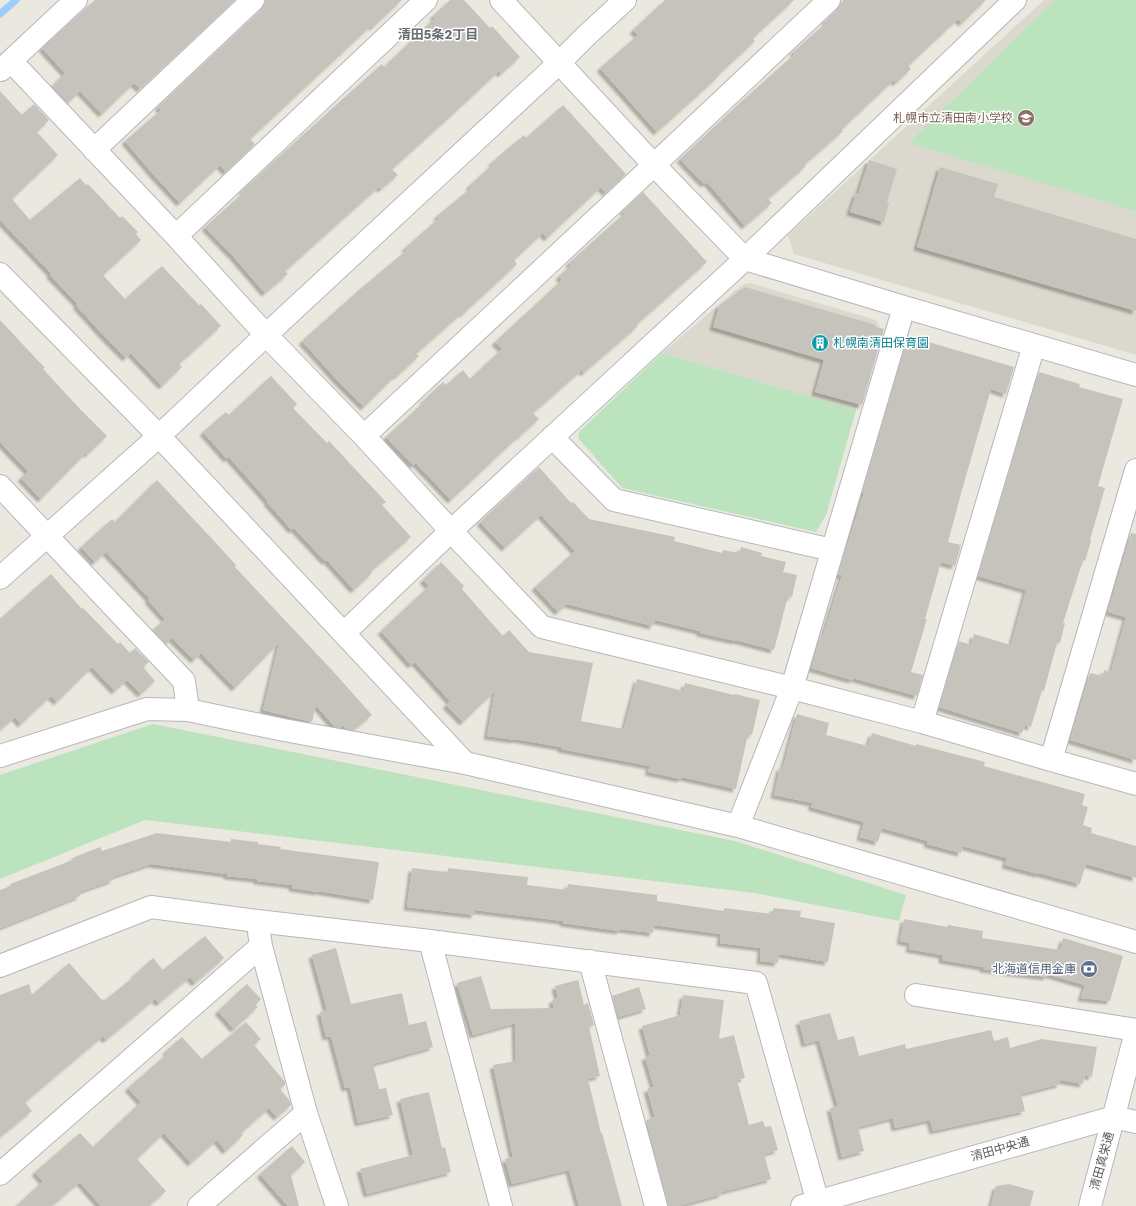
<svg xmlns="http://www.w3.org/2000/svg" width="1136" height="1206" viewBox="0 0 1136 1206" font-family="'Work Sans','Noto Sans JP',sans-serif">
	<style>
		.education { fill: #dbd8cd }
		.green { fill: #bbe3be }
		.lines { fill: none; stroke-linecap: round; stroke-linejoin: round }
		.stream { stroke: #9cccfe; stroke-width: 7 }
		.building { fill: #c6c3bc; filter: url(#shadow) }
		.street-casing { stroke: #b5b7bc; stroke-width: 24 }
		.secondary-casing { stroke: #b5b8be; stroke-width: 24 }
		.street { stroke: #fff; stroke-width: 22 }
		.secondary { stroke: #fff; stroke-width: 22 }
		.labels { text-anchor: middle; stroke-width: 3; stroke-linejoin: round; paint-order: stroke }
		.education-label { font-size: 12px; fill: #785e54; stroke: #fff; text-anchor: end }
		.culture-label { font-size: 12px; fill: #0d838f; stroke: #fff; text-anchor: start }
		.service-label { font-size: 12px; fill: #4e5e75; stroke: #fff; text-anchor: end }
		.street-label { font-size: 12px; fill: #585b60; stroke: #fff }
		.neighbourhood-label { font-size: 13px; font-weight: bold; fill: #696d72; stroke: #fff }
	</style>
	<defs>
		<filter id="shadow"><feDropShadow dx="-3.5" dy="3.5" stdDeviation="1" flood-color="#0004"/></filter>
	</defs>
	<rect width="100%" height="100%" fill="#ebe9df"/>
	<path class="education" d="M 1044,0 L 1136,0 L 1136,355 L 794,254 L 788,235 Z
		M 750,283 L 876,320 L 880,326 L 856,410 L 662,353 L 742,285 Z"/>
	<path class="green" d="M 1055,0 L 1136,0 L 1136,211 L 909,143 Z
		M 662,353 L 856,410 L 826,515 L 816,532 L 622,488 L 578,438 L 580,431 Z
		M 153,724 L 735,841 L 906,895 L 899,921 L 754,893 L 145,820 L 0,879 L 0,775 Z"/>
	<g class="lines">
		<path class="stream" d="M 0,14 L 16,0"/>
	</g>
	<path class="building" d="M 95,0 L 235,0 L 140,89 L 134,83 L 102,114 L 80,91 L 68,103 L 52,86 L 65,73 L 42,48 Z
		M 265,0 L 402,0 L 373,27 L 372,25 L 250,139 L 255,144 L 226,172 L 220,165 L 180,203 L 153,174 L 125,141 L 161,110 L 158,107 L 262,9 L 265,4 Z
		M 450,0 L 464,0 L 490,28 L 492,26 L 520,57 L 501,74 L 499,71 L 453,114 L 392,169 L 398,175 L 381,189 L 379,187 L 285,271 L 288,274 L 265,293 L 233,256 L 205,227 L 242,194 L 242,193 L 244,191 L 243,190 L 272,163 L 382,64 L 384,67 L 435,18 L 433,16 Z
		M 665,0 L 794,0 L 753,38 L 755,41 L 717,76 L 718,77 L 657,132 L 600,68 L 638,35 L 633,30 Z
		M 843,0 L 986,0 L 962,23 L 958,19 L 908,66 L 911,69 L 896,83 L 894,80 L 841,130 L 843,131 L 804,165 L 806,166 L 768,199 L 772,203 L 745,226 L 707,182 L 704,184 L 680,159 L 740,103 L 795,54 L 793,52 L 826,23 L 825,21 L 838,9 Z
		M 0,91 L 22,115 L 34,104 L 49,120 L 37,132 L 58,155 L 12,199 L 30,220 L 80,178 L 86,185 L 88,184 L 120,218 L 122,216 L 138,232 L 136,234 L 141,240 L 103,275 L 125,299 L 162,266 L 199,305 L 201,304 L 221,326 L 179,364 L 182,367 L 162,386 L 131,353 L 126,358 L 105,337 L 76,305 L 78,304 L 50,275 L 51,273 L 0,220 Z
		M 563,105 L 626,174 L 606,193 L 601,187 L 547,238 L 543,233 L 514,260 L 517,264 L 463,314 L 462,313 L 416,354 L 419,356 L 397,376 L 396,375 L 364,407 L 338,381 L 302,341 L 358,291 L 407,250 L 405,248 L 439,218 L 437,216 L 471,188 L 469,186 L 493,164 L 492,162 L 524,135 L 526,138 Z
		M 869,160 L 897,169 L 887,202 L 889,203 L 884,222 L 850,212 L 856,193 L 858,194 Z
		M 940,167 L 998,184 L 994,197 L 1136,239 L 1136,311 L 917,247 Z
		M 643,192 L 707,262 L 636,325 L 638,326 L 602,357 L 584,373 L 582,370 L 533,413 L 539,419 L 519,437 L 519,436 L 451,500 L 416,463 L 413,465 L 386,437 L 424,402 L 423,401 L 443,382 L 446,385 L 463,370 L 470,379 L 502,349 L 495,342 L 562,280 L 559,276 L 571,265 L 569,263 L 625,213 L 623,211 Z
		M 745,287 L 876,325 L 876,327 L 884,329 L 862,405 L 815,392 L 824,360 L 713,327 L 719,306 Z
		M 0,320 L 45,368 L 43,369 L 81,410 L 107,436 L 88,454 L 86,453 L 41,499 L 21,478 L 28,471 L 0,442 Z
		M 908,336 L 1014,367 L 1006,394 L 991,389 L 962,490 L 948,542 L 961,545 L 955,566 L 941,562 L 925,619 L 927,619 L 911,672 L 923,675 L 917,696 L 853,678 L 852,680 L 811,668 L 821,635 L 823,636 L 842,575 L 838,575 L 864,493 L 862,493 Z
		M 1039,372 L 1080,384 L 1079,387 L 1123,399 L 1098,486 L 1105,488 L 1090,540 L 1091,541 L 1085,561 L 1083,560 L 1063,623 L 1065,623 L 1060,643 L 1057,643 L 1044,691 L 1042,690 L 1031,727 L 1025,725 L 1022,733 L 939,707 L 959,641 L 971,645 L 974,634 L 1011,645 L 1026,590 L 978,576 Z
		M 271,376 L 297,404 L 293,408 L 327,443 L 329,441 L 386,502 L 382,505 L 411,537 L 371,571 L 372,573 L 354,590 L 327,560 L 325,561 L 294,528 L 292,530 L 267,502 L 268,501 L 229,457 L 227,459 L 203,432 L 226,412 L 229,415 Z
		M 539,467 L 571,503 L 573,502 L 589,519 L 675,537 L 674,541 L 722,553 L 723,550 L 739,553 L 741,547 L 762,553 L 761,556 L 786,562 L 783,572 L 797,575 L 792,597 L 788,596 L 774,650 L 736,640 L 736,641 L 700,633 L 700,631 L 655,620 L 653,626 L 567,604 L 558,612 L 535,587 L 575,551 L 541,515 L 505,548 L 480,522 Z
		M 157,480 L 215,542 L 236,565 L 235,567 L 331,669 L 372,715 L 354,730 L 346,729 L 343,725 L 340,728 L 335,727 L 316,705 L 312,722 L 263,710 L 279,643 L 235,688 L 201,653 L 194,660 L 172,638 L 166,644 L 153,630 L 165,619 L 148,600 L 150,599 L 106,552 L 95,562 L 81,547 L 112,519 L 115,522 Z
		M 1131,533 L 1136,534 L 1136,760 L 1070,740 L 1090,673 L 1103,676 L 1104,670 L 1111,672 L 1126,617 L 1108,612 Z
		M 441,562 L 464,586 L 462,589 L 503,636 L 509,630 L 529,652 L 593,663 L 581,721 L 624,729 L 637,679 L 683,691 L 685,683 L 734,695 L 735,694 L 760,700 L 752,735 L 748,734 L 736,789 L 682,777 L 681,779 L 648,772 L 650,766 L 561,749 L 561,747 L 515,739 L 515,740 L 487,736 L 495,691 L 463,722 L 446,705 L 450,701 L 415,662 L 411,665 L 381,631 L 429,586 L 423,580 Z
		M 51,574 L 82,609 L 83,608 L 118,644 L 120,642 L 130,653 L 135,648 L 149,662 L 143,667 L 155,681 L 141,694 L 127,680 L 115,691 L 92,667 L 57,702 L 51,696 L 21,724 L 15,717 L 0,730 L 0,619 Z
		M 797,714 L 829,723 L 826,735 L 868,746 L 872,733 L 916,746 L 916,744 L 985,762 L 984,766 L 1085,794 L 1082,805 L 1088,807 L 1083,825 L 1092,828 L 1091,833 L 1136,846 L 1136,878 L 1086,864 L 1080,884 L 1039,873 L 1038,874 L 1005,865 L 1007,858 L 963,846 L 961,853 L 927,844 L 928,841 L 882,828 L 878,842 L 860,837 L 864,822 L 811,807 L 813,803 L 774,795 L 780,767 L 783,768 Z
		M 157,833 L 231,842 L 231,839 L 258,842 L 258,844 L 281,847 L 280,849 L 379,862 L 373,900 L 318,891 L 318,892 L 292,888 L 292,885 L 257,881 L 257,879 L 227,876 L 227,874 L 151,864 L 112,877 L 113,880 L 79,892 L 80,896 L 0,928 L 0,890 L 11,886 L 10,884 L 73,860 L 72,858 L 100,847 L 102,851 Z
		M 412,868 L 448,872 L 448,868 L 528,877 L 527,885 L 567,890 L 568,884 L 657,895 L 657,901 L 724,911 L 724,908 L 773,914 L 773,908 L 801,911 L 800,917 L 835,923 L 828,962 L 779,954 L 778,963 L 760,961 L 761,948 L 720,943 L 721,934 L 654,925 L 653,933 L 620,929 L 620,931 L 563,923 L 563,921 L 475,910 L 475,915 L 407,907 Z
		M 904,919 L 947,927 L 948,925 L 983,931 L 982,938 L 1060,950 L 1063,938 L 1123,956 L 1110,1001 L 1081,998 L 1085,985 L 1047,974 L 1047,977 L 983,969 L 983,967 L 942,960 L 942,955 L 909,949 L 910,943 L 900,941 Z
		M 205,936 L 224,958 L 195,983 L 190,977 L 159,1003 L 155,999 L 106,1040 L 103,1036 L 25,1102 L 32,1111 L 0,1137 L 0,995 L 29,984 L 32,995 L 69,963 L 102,1000 L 104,999 L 105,1000 L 135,976 L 134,975 L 153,958 L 163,970 Z
		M 336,948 L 351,1004 L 402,993 L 409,1025 L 426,1021 L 433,1047 L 373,1064 L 379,1089 L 386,1088 L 393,1115 L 358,1123 L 350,1087 L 345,1088 L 331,1036 L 326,1037 L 320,1012 L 327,1010 L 312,955 Z
		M 481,976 L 491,1009 L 554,1008 L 552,1000 L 558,998 L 555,986 L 578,980 L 584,1005 L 588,1003 L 594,1025 L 589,1027 L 600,1076 L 588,1079 L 601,1133 L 602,1133 L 622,1206 L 579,1206 L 569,1170 L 512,1184 L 505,1159 L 513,1157 L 493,1065 L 516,1061 L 515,1023 L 473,1035 L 457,983 Z
		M 247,984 L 261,999 L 255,1005 L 258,1007 L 234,1029 L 218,1011 Z
		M 639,987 L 646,1009 L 618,1017 L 612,996 Z
		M 683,995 L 724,1000 L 719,1039 L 734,1035 L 745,1078 L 737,1080 L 749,1125 L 763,1121 L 765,1127 L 771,1126 L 778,1150 L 764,1154 L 771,1179 L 722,1192 L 722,1194 L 679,1206 L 668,1206 L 646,1120 L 655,1117 L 647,1089 L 654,1087 L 645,1057 L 650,1055 L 642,1026 L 680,1015 Z
		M 830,1013 L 838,1040 L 854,1036 L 859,1056 L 905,1044 L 906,1049 L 991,1030 L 994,1041 L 1008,1037 L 1010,1048 L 1042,1039 L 1097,1047 L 1092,1077 L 1085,1075 L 1083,1084 L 1060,1080 L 1060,1084 L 1021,1094 L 1025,1111 L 933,1131 L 930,1120 L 895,1128 L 893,1118 L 858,1127 L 864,1151 L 842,1157 L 830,1108 L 838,1106 L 819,1040 L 805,1044 L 799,1021 Z
		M 246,1022 L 261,1039 L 254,1045 L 285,1082 L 285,1085 L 280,1089 L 290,1101 L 291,1105 L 277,1117 L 269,1108 L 241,1133 L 243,1135 L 226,1151 L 217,1140 L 191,1163 L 164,1133 L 137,1159 L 166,1191 L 149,1206 L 101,1206 L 80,1182 L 52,1206 L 16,1206 L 43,1181 L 35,1172 L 80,1133 L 93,1147 L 141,1102 L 128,1088 L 168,1053 L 166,1051 L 182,1037 L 202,1059 Z
		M 429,1092 L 442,1148 L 445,1147 L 451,1172 L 367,1194 L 360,1169 L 413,1155 L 400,1099 Z
		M 292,1146 L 305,1162 L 291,1175 L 299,1206 L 288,1206 L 260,1174 Z
		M 1009,1184 L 1034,1191 L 1030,1206 L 991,1206 L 996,1186 Z"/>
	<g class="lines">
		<g class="street-casing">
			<path id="street" d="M 501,0 L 654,165 L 745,259 L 904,307 L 1136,375
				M 11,61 L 176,236 L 266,335 L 364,436 L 451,531 L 542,627 L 792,688 L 922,722 L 1051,760 L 1136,784
				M 1,70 L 76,0
				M 94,150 L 253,0
				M 176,236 L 426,0
				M 0,274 L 159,436 L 465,763 L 738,826 L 1136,942
				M 364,436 L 654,165 L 829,0
				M 552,437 L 614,500 L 832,550
				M 0,486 L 47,536 L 184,681 L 188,710
				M 344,633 L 451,531 L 745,259 L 1015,0
				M 922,722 L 1034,345
				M 0,756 L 147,709 L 188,710 L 284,730 L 465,763
				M 1051,760 L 1136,470
				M 738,826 L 792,688 L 904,307
				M 259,932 L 261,946 L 306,1113 L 337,1206
				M 430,941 L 501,1206
				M 590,961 L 656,1206
				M 0,966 L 151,907 L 257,921 L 430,941 L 756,983 L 819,1206
				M 916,995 L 1136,1030
				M 1114,1117 L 1136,1122
				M 0,1174 L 261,946
				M 199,1206 L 306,1113"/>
		</g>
		<g class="secondary-casing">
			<path id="secondary" d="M 0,578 L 159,436 L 266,335 L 559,63 L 587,35 L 625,0
				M 802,1206 L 1114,1117
				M 1090,1206 L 1136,1032"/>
		</g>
		<use href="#street" class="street"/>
		<use href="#secondary" class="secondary"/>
	</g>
	<defs>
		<g id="school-disc" transform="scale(0.9)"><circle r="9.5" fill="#8d6e63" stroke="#fff"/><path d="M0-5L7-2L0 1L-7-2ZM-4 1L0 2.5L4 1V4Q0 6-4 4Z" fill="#fff"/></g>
		<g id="building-disc" transform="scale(0.9)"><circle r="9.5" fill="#0f9aa8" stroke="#fff"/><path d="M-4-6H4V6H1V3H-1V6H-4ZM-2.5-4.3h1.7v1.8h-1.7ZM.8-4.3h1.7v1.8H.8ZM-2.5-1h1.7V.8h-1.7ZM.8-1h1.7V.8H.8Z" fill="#fff"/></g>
		<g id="bank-disc" transform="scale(0.9)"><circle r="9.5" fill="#5c6f8a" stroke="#fff"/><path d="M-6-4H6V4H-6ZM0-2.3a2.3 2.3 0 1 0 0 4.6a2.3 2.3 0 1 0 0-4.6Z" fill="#fff"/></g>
	</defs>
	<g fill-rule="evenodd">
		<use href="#school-disc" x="1026" y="118"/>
		<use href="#building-disc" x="820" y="343"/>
		<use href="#bank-disc" x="1089" y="969"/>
	</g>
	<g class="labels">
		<g class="education-label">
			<text x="1013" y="122">札幌市立清田南小学校</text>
		</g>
		<g class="culture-label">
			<text x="833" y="347">札幌南清田保育園</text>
		</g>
		<g class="service-label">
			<text x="1076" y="973">北海道信用金庫</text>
		</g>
		<g class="street-label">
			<text transform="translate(1000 1149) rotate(-16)" y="4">清田中央通</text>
			<text transform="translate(1102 1161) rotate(-75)" y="4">清田真栄通</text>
		</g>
		<g class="neighbourhood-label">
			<text x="438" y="39">清田5条2丁目</text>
		</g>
	</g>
</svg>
